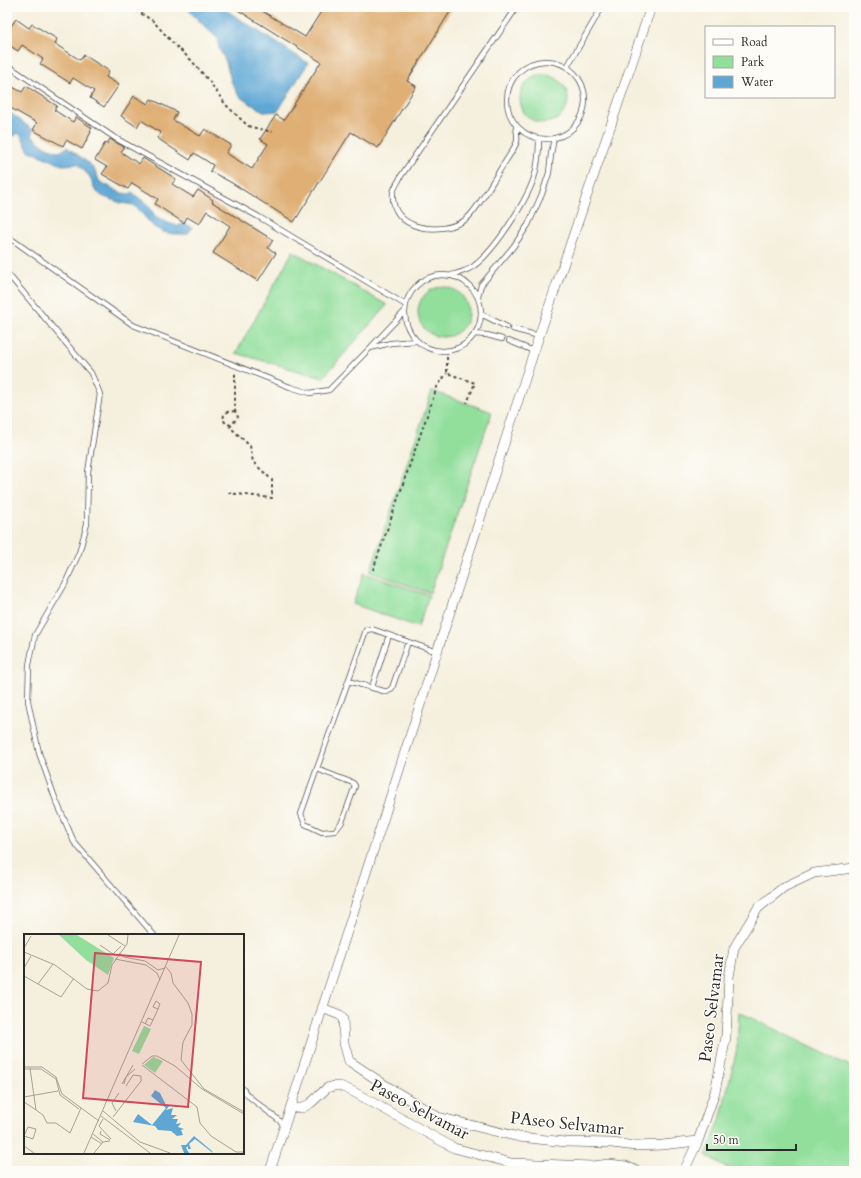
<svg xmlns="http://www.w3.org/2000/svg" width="861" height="1178" viewBox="0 0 861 1178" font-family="Cardo,serif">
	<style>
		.green { fill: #92df9c; stroke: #5e8564 }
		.water { fill: #5ea7d5; stroke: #446980 }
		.building { fill: #dfaf74 }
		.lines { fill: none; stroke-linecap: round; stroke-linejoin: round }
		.service-casing { stroke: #494946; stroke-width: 6 }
		.minor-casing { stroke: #494946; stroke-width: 10 }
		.path { stroke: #494946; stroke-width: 2; stroke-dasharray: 3 3; stroke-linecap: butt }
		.service { stroke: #fff; stroke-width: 4.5 }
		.minor { stroke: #fff; stroke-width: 9 }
		.labels { text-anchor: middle; stroke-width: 3; stroke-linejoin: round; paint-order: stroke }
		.street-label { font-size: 17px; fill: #2b2b2b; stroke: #fdfcf7 }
		.inset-road { fill: none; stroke: #a4a196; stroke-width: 1 }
		.view { fill: #d1495b; fill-opacity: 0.15; stroke: #d1495b; stroke-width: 2 }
		.inset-edge { fill: none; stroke: #2b2b2b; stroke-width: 2 }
	</style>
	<rect width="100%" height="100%" fill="#fdfcf7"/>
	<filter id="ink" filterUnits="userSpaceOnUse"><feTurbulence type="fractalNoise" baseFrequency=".025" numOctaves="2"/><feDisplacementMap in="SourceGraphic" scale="8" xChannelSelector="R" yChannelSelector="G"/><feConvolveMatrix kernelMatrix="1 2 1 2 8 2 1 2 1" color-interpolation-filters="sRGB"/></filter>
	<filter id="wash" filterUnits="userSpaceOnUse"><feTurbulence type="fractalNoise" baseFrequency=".012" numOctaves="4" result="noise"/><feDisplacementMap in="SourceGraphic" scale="16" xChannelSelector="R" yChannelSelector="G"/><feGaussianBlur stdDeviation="0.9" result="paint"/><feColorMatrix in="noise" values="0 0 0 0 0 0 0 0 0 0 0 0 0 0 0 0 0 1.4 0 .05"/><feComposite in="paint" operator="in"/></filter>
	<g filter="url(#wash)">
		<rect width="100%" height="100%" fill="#f5f0de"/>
		<path class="green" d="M520 99a24 24 0 1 1 48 0a24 24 0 1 1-48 0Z
			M 293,251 L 387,305 L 323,378 L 236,353 Z
			M418 312a25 25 0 1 1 50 0a25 25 0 1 1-50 0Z
			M 432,391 L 492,412 L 430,593 L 370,572 Z
			M 364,573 L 429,595 L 418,627 L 353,604 Z
			M 739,1012 L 854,1068 L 854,1171 L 732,1171 L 706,1155 L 720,1120 L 729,1082 L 737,1049 Z"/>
		<path class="water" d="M 186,7 L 221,7 L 308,63 L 278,111 L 265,112 L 251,104 L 239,96 L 231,81 L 226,62 L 219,48 L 218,39 L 197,19 Z
			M 12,114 L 33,130 L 32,136 L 44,146 L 60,152 L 67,147 C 80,158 95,163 99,181 L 121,193 L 130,194 L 132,192 L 149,206 L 155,216 L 168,223 L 178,226 L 184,223 L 193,228 L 187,234 L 173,234 L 163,232 L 154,227 L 134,205 L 121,203 L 102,196 L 95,190 L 90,177 L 78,164 L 62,165 L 28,150 L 21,135 L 17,133 L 15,136 L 7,134 L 7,118 Z"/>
		<g id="blocks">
			<path class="building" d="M 233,7 L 265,7 L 262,11 L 305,37 L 324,7 L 453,7 L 407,81 L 416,86 L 415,88 L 378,148 L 351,132 L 294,222 L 232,183 L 210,171 L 213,165 L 194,153 L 190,160 L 157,138 L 161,133 L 141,120 L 137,127 L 121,116 L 134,96 L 148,104 L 151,99 L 177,112 L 173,120 L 200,136 L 205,129 L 231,145 L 226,153 L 252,169 L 268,144 L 260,139 L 276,115 L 284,120 L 321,62 Z
				M 16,19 L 29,28 L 32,24 L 57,39 L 55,44 L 80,60 L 84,55 L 109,71 L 106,77 L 119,85 L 104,107 L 90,98 L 94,91 L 73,78 L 70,83 L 40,64 L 43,59 L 22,45 L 18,51 L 7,44 L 7,32 Z
				M 7,84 L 22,92 L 26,86 L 57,106 L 54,110 L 73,122 L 76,117 L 92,128 L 90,131 L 91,132 L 82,149 L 66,140 L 63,146 L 33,130 L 37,123 L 7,106 Z
				M 110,139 L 124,147 L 121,152 L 139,164 L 143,158 L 176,179 L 172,184 L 193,197 L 198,190 L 213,200 L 212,202 L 273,240 L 268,248 L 276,253 L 258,281 L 213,253 L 230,226 L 207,211 L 199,224 L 187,217 L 184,223 L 155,204 L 158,199 L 132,183 L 128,189 L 102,174 L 107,167 L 95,160 L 105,143 L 107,144 Z"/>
		</g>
	</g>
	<g filter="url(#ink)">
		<use href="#blocks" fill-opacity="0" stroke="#494946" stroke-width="1"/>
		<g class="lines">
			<g class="service-casing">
				<path id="service" d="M507 100a39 39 0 1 1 78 0a39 39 0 1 1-78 0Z
					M 7,65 L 115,138 L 259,217 L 406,305
					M 567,67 L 602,7
					M 516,125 C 516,130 518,136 517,141 C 515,149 501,167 497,175 C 489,187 476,212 465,220 C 441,236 390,231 393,193 C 394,187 399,181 401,176 L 517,7
					M 7,236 L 133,325 L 290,387 L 310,393 L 329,390 L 370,348 L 404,312
					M 7,273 L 91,373 L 100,394 L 88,472 L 87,524 L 79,553 L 65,584 L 35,635 L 29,665 L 28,701 L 39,753 L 55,798 L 74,842 L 154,935
					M405 313a38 38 0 1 1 76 0a38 38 0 1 1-76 0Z
					M 449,276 C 457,273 469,271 475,265 C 495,250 526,202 534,178 C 538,165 539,152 539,139
					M 478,297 L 481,285 L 513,247 L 528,225 L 542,194 L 549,173 L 551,154 L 554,138
					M 481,314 L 507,327
					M 513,329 L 539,336
					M 474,334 L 487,335 L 502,339
					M 509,341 L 534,351
					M 370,348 L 391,343 L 416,341
					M 348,681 L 387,692 L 392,688 L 408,642
					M 372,687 L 389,635
					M 317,769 L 353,783 L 355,786 L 342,822 L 335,831 L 322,832 L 305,824 L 301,814 C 322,753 345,692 366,630 L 372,629 L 437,652
					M 243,1089 L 247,1095 L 285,1125"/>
			</g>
			<g class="minor-casing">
				<path id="minor" d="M 322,1008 L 340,1015 L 343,1019 L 344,1043 L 349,1061 L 385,1085 L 438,1117 L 519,1137 L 566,1142 L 612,1143 L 636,1146 L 662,1145 L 698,1141
					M 290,1108 L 302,1108 L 311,1103 L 327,1088 L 334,1086 L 340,1086 L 352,1091 L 454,1148 L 511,1163 L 592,1166 L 609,1164 L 626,1166 L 637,1171
					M 270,1171 L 534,351 L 651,7
					M 684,1171 L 698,1141 L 715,1092 L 726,1037 L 729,977 L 734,948 L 758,908 L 784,887 L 814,873 L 854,868"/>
			</g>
			<path class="path" d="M 131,7 L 153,21 L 172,42 L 191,60 L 209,81 L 226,105 L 248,126 L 272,132
				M 447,351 L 447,373 L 475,383 L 467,403
				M 231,425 L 227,424 L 223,420 L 224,415 L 227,412 L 235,411
				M 228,493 L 272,498 L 272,480 L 253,462 L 250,446 L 230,427 L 238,417 L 235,411 L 235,373
				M 373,570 L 437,387 L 447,373"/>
			<use href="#service" class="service"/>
			<use href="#minor" class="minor"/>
		</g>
	</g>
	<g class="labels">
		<g class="street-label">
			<text transform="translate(711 1008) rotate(-83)" y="6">Paseo Selvamar</text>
			<text transform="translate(420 1109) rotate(28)" y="6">Paseo Selvamar</text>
			<text transform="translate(567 1123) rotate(6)" y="6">PAseo Selvamar</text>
		</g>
	</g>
	<g transform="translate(24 934)">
		<rect width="220" height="220" fill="#f5f0de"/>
		<path d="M 35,1 L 53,1 L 90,24 L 84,41 L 62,26 ZM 120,92 L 127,95 L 115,120 L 108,117 ZM 129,123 L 139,127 L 131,139 L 120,131 Z" fill="#92df9c"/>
		<path d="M 131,156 L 136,159 L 142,171 L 146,171 L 142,176 L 149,174 L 147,181 L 153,181 L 148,185 L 154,185 L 152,190 L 157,189 L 154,193 L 160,195 L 157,196 L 159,201 L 153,202 L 147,197 L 134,196 L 131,192 L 109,188 L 114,180 L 128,191 L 142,174 L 127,162 ZM 170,202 L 188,217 L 189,219 L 171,205 L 165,210 L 167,215 L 164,215 L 164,212 L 162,214 L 165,219 L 160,219 L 157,211 L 162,211 Z" fill="#5ea7d5"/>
		<path class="inset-road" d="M 84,1 L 101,12M 76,11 L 89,20 L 97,12M 0,14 L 7,2M 0,18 L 31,31 L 63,55 L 74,57 L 84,49 L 88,31 L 103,10 L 104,1M 95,19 L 100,23 L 121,27 L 134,36 L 141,34M 91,25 L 122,31 L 133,39 L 136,46M 29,30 L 14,50 L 37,63 L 50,44M 141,32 L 147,39 L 149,49 L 164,69 L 168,80 L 168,91 L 159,108 L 157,126 L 180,155 L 220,178M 0,34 L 7,22M 0,42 L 14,50M 118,88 L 126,92 L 129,86 L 134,75 L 136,70 L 132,67 L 129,73 L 134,75M 121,90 L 124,84 L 129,86M 118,130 L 128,122 L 133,122 L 151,132 L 178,155 L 220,180M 118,131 L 173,173 L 176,189 L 187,202 L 212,218 L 220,218M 0,133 L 18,133 L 32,143 L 38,160 L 75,187M 6,134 L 12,176 L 19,181 L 23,189 L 32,189 L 46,199 L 57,174M 0,135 L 17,135 L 32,145 L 36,161 L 55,175M 98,150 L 109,131M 100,150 L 102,143 L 111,135M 0,163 L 34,157M 0,168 L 12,176M 79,177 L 116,208 L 146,219M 92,177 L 88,169 L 95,159M 77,182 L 126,219M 89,183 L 117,147 L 117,142 L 109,141 L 102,152M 79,185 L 75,192 L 87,205M 77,197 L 76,200 L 86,206M 69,200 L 79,208 L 86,207M 0,202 L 4,193 L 12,195 L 9,205 L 0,202M 67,203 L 78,210M 0,212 L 10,219M 60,219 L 155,1M 70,219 L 79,208"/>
		<path class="view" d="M 71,19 L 177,28 L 164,173 L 59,164 Z"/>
		<rect width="220" height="220" class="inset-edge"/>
	</g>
	<rect width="861" height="1178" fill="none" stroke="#fdfcf7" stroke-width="24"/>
	<rect x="705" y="26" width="130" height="72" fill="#fdfcf7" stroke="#a9a8a5"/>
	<rect x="713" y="39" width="20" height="6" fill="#ffffff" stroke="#a9a8a5"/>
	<text x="741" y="46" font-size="12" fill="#2b2b2b">Road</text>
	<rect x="713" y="56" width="20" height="12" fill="#92df9c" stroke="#a9a8a5"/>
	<text x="741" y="66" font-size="12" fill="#2b2b2b">Park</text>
	<rect x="713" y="76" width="20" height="12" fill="#5ea7d5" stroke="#a9a8a5"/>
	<text x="741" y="86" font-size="12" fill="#2b2b2b">Water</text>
	<path d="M707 1144v6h89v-6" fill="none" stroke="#2b2b2b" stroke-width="2"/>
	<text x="713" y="1144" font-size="12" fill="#2b2b2b" stroke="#fdfcf7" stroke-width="3" paint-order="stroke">50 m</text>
</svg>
